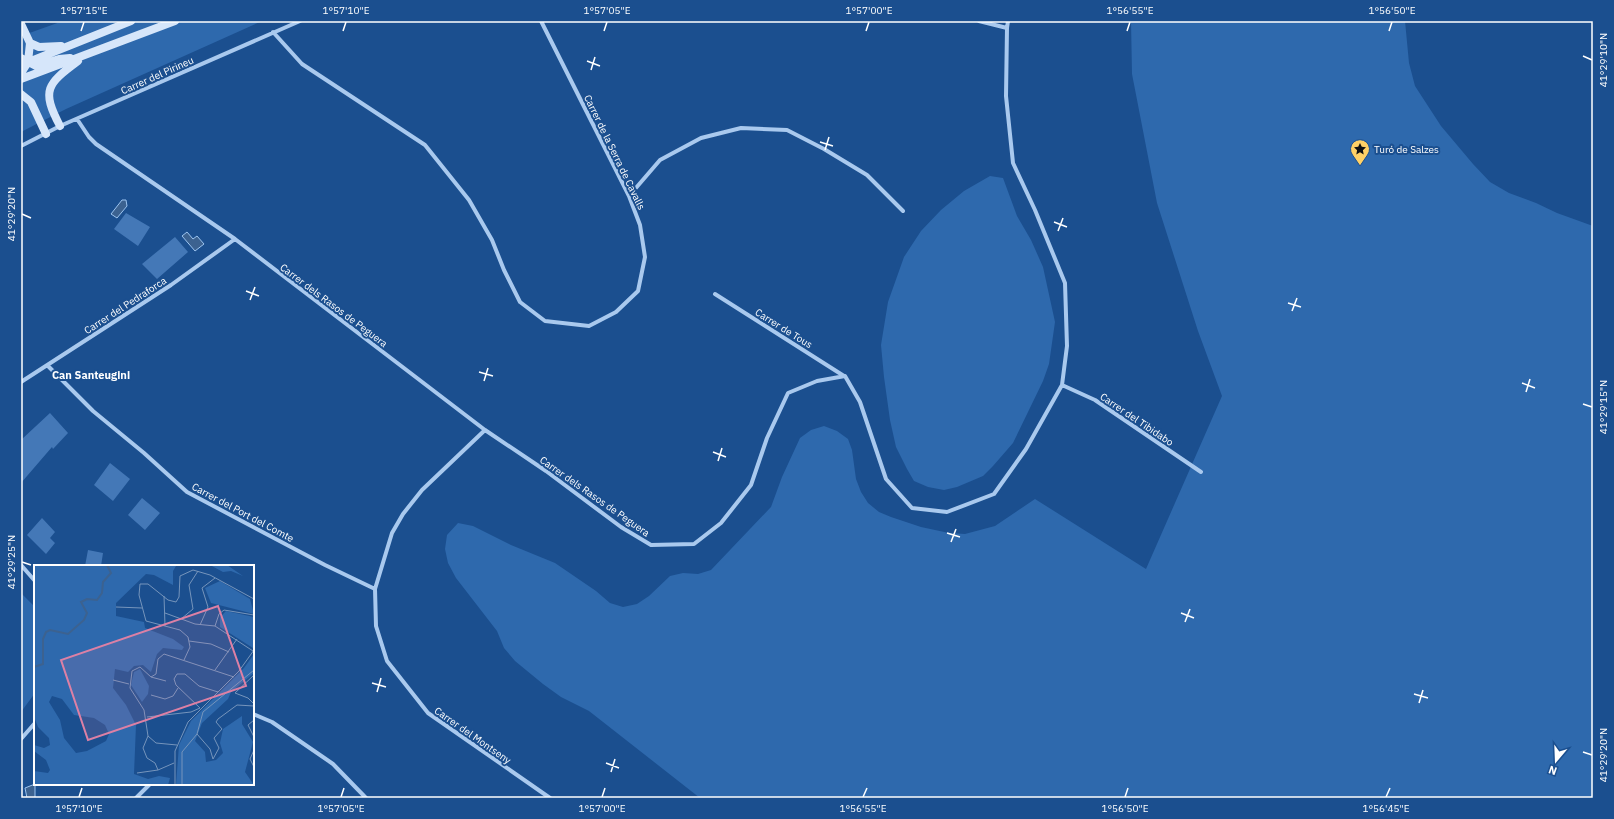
<svg xmlns="http://www.w3.org/2000/svg" width="1614" height="819" viewBox="0 0 1614 819" font-family="'IBM Plex Sans',sans-serif">
	<style>
		.green { fill: #2e69ad }
		.water { fill: #3c6290; stroke: #9cc4f0 }
		.building { fill: #4478b7 }
		.lines { fill: none; stroke-linecap: round; stroke-linejoin: round }
		.minor { stroke: #a9c9ee; stroke-width: 4 }
		.secondary { stroke: #d6e6fa; stroke-width: 8 }
		.ticks { fill: none; stroke: #fff; stroke-width: 1.5 }
		.labels { text-anchor: middle; stroke-width: 4; stroke-linejoin: round; paint-order: stroke }
		.street-label { font-size: 10px; fill: #fff; stroke: #1b4f8f }
		.poi-label { font-size: 10px; fill: #fff; stroke: #1b4f8f; text-anchor: start }
		.neighbourhood-label { font-size: 11px; font-weight: bold; fill: #fff; stroke: #1b4f8f }
		.inset-river { fill: none; stroke: #3c6290; stroke-width: 2 }
		.inset-road { fill: none; stroke: #7695bc; stroke-width: 1 }
		.view { fill: #dd80a5; fill-opacity: 0.15; stroke: #dd80a5; stroke-width: 2 }
		.inset-edge { fill: none; stroke: #fff; stroke-width: 2 }
		.neatline { fill: none; stroke: #fff; stroke-width: 1.5 }
		.ticks-label { font-size: 10px; text-anchor: middle; fill: #fff }
	</style>
	<rect width="100%" height="100%" fill="#1b4f8f"/>
	<path class="green" d="M 63,21 L 262,21 L 66,109 L 21,132 L 21,36 Z
		M 1131,21 L 1405,21 L 1409,63 L 1415,86 L 1441,126 L 1473,164 L 1490,182 L 1509,193 L 1536,203 L 1557,213 L 1593,226 L 1593,798 L 700,798 L 589,711 L 561,697 L 543,684 L 515,661 L 504,648 L 497,631 L 456,578 L 448,563 L 445,549 L 447,535 L 458,523 L 473,526 L 511,545 L 555,563 L 596,591 L 610,603 L 623,607 L 637,604 L 649,596 L 670,576 L 683,573 L 698,574 L 711,570 L 771,507 L 782,477 L 800,438 L 811,430 L 824,426 L 837,431 L 848,439 L 852,450 L 856,479 L 861,492 L 868,503 L 879,512 L 891,517 L 921,527 L 949,533 L 965,534 L 995,526 L 1035,499 L 1146,569 L 1222,396 L 1198,331 L 1157,203 L 1132,74 Z
		M 990,176 L 1003,178 L 1017,216 L 1031,240 L 1043,267 L 1055,322 L 1049,364 L 1043,381 L 1013,443 L 993,466 L 983,476 L 957,487 L 944,490 L 928,487 L 914,481 L 907,469 L 896,447 L 890,420 L 884,377 L 881,345 L 888,302 L 904,257 L 921,231 L 941,210 L 964,191 Z
		M 21,593 L 35,607 L 35,693 L 21,712 Z"/>
	<path class="water" d="M 122,200 L 126,200 L 127,206 L 117,218 L 111,214 Z
		M 187,232 L 193,239 L 197,236 L 204,244 L 195,251 L 182,236 Z
		M 35,784 L 35,798 L 27,798 L 25,788 Z"/>
	<path class="building" d="M 126,213 L 150,227 L 138,246 L 114,229 Z
		M 175,237 L 188,252 L 157,279 L 142,264 Z
		M 50,413 L 68,433 L 53,449 L 52,447 L 21,483 L 21,440 Z
		M 110,463 L 130,479 L 113,501 L 94,485 Z
		M 142,498 L 160,513 L 145,530 L 128,515 Z
		M 42,518 L 55,532 L 50,538 L 55,543 L 46,554 L 27,535 Z
		M 88,550 L 103,553 L 101,566 L 85,566 Z"/>
	<g class="lines">
		<path class="minor" d="M 979,21 L 1007,28
			M 273,32 L 302,64 L 425,145 L 469,200 L 492,240 L 504,270 L 520,302 L 545,321 L 589,326 L 616,312 L 638,291 L 645,257 L 640,225 L 629,196 L 541,21
			M 77,119 L 89,137 L 96,144 L 235,239 L 485,430 L 546,471 L 621,527 L 651,545 L 694,544 L 721,523 L 751,485 L 767,438 L 788,393 L 817,381 L 845,376 L 860,402 L 886,479 L 912,508 L 947,512 L 994,494 L 1026,449 L 1062,385 L 1067,346 L 1065,283 L 1035,210 L 1013,163 L 1006,96 L 1007,28 L 1008,21
			M 21,146 L 60,126 L 300,21
			M 629,196 L 660,160 L 701,138 L 741,128 L 787,130 L 824,149 L 867,175 L 903,211
			M 715,294 L 844,376
			M 47,365 L 93,411 L 144,453 L 187,492 L 325,565 L 375,589
			M 21,382 L 171,285 L 235,239
			M 1062,385 L 1095,400 L 1201,472
			M 485,430 L 422,490 L 403,514 L 392,533 L 375,589 L 376,626 L 387,661 L 428,713 L 550,798
			M 21,565 L 35,581
			M 253,714 L 272,722 L 333,764 L 366,798
			M 21,739 L 35,723
			M 136,798 L 150,784"/>
		<path class="secondary" d="M 21,24 L 30,43 L 39,47 L 61,46
			M 21,58 L 36,66 L 59,59 L 70,58
			M 21,65 L 131,21
			M 21,73 L 28,62 L 30,43
			M 21,79 L 175,21
			M 21,94 L 31,102 L 46,134
			M 60,126 C 41,90 47,84 78,61"/>
	</g>
	<path class="ticks" d="M 81,31 L 84,22M 343,31 L 346,22M 604,31 L 607,22M 866,31 L 869,22M 1127,31 L 1130,22M 1389,31 L 1392,22M 1583,56 L 1592,60M 587,61 L 600,66M 591,70 L 595,57M 820,142 L 833,146M 825,150 L 829,137M 22,214 L 31,218M 1054,222 L 1067,227M 1058,231 L 1063,218M 246,291 L 259,296M 250,300 L 255,287M 1288,303 L 1301,307M 1292,311 L 1297,298M 479,372 L 493,376M 484,381 L 488,368M 1522,383 L 1535,388M 1526,392 L 1530,379M 1583,404 L 1592,407M 713,452 L 726,457M 718,461 L 722,448M 947,533 L 960,537M 951,542 L 956,529M 22,562 L 31,565M 1181,613 L 1194,618M 1185,622 L 1190,609M 372,683 L 386,687M 377,692 L 381,678M 1414,694 L 1428,698M 1419,703 L 1423,690M 1583,752 L 1592,755M 606,763 L 619,768M 611,772 L 615,759M 79,797 L 82,788M 341,797 L 344,788M 602,797 L 605,788M 863,797 L 867,788M 1125,797 L 1128,788M 1386,797 L 1390,788"/>
	<defs>
		<g id="sight-pin" transform="scale(1)"><path d="M0 17L-7.5 6A9.5 9.5 0 1 1 7.5 6Z" fill="#ffd166" stroke="#1b4f8f"/><path d="M0-6L1.8-2.2L6-1.7L2.9 1.2L3.7 5.4L0 3.3L-3.7 5.4L-2.9 1.2L-6-1.7L-1.8-2.2Z" fill="#111"/></g>
	</defs>
	<g fill-rule="evenodd">
		<use href="#sight-pin" x="1360" y="149"/>
	</g>
	<g class="labels">
		<g class="street-label">
			<text transform="translate(157 75) rotate(-24)" y="4">Carrer del Pirineu</text>
			<text transform="translate(615 152) rotate(64)" y="4">Carrer de la Serra de Cavalls</text>
			<text transform="translate(125 305) rotate(-33)" y="4">Carrer del Pedraforca</text>
			<text transform="translate(334 305) rotate(37)" y="4">Carrer dels Rasos de Peguera</text>
			<text transform="translate(784 328) rotate(32)" y="4">Carrer de Tous</text>
			<text transform="translate(1137 419) rotate(34)" y="4">Carrer del Tibidabo</text>
			<text transform="translate(595 496) rotate(35)" y="4">Carrer dels Rasos de Peguera</text>
			<text transform="translate(243 512) rotate(28)" y="4">Carrer del Port del Comte</text>
			<text transform="translate(473 735) rotate(35)" y="4">Carrer del Montseny</text>
		</g>
		<g class="poi-label">
			<text x="1374" y="153">Turó de Salzes</text>
		</g>
		<g class="neighbourhood-label">
			<text x="91" y="379">Can Santeugini</text>
		</g>
	</g>
	<g transform="translate(34 565)">
		<rect width="220" height="220" fill="#1b4f8f"/>
		<path d="M 0,0 L 148,0 L 142,1 L 139,6 L 139,20 L 120,10 L 112,9 L 82,38 L 82,51 L 110,57 L 111,63 L 139,74 L 150,82 L 148,85 L 129,83 L 123,89 L 117,107 L 109,100 L 100,101 L 94,107 L 81,104 L 79,123 L 92,140 L 102,160 L 100,209 L 114,214 L 125,211 L 136,213 L 134,220 L 0,220 L 0,206 L 14,208 L 16,205 L 12,195 L 0,186 L 0,180 L 10,183 L 16,180 L 15,173 L 4,162 L 0,152 ZM 18,131 L 28,134 L 40,150 L 60,153 L 71,160 L 75,169 L 72,176 L 53,186 L 42,188 L 30,173 L 26,155 L 15,137 ZM 176,0 L 193,0 L 209,11 L 197,6 L 189,7 ZM 186,16 L 216,34 L 220,49 L 177,38 L 171,23 ZM 192,46 L 220,52 L 219,83 L 186,62 L 186,52 ZM 220,89 L 220,108 L 197,127 L 194,134 L 168,158 L 161,176 L 171,187 L 172,197 L 182,195 L 189,188 L 186,178 L 189,164 L 208,151 L 208,159 L 219,177 L 211,207 L 220,220 L 142,220 L 145,180 L 157,156 L 210,103 ZM 106,104 L 115,121 L 114,129 L 108,137 L 97,120 L 100,107 Z" fill="#2e69ad" fill-rule="evenodd"/>
		<path class="inset-river" d="M 0,102 L 9,99 L 9,74 L 12,67 L 16,65 L 34,69 L 50,55 L 53,48 L 47,37 L 53,34 L 63,35 L 68,28 L 69,17 L 77,8 L 73,0"/>
		<path class="inset-road" d="M 130,31 L 131,61M 82,42 L 108,43M 131,48 L 161,59 L 181,61 L 219,86M 147,54 L 159,44 L 155,20 L 164,6M 166,60 L 174,42 L 168,23 L 181,13M 181,61 L 185,49 L 190,45 L 220,50M 155,76 L 177,79 L 195,87M 150,95 L 156,82 L 154,72 L 146,65 L 112,56 L 105,30 L 106,19 L 114,19 L 134,35 L 142,37 L 145,32 L 146,11 L 159,5 L 176,10 L 220,34M 181,105 L 203,74M 220,110 L 201,128 L 214,133 L 220,139M 117,112 L 132,116M 79,115 L 95,119M 117,130 L 131,134 L 139,131 L 144,123M 113,152 L 157,147 L 166,143 L 142,120 L 140,114 L 143,109 L 151,109 L 165,121 L 184,127M 220,155 L 214,160 L 220,172M 163,169 L 176,184 L 179,194 L 185,183 L 180,173 L 188,164 L 182,157 L 184,154 L 203,140 L 220,141M 114,171 L 109,183 L 113,193 L 121,198 L 124,205M 143,180 L 122,178 L 114,171 L 110,145 L 96,123 L 98,106 L 106,102 L 117,112 L 122,109 L 124,94 L 130,89 L 200,112M 220,185 L 216,194 L 220,202M 103,208 L 124,205 L 140,198M 141,220 L 141,186 L 154,157 L 205,106 L 220,85M 148,220 L 148,187 L 163,169 L 169,147 L 220,105"/>
		<path class="view" d="M 184,41 L 212,121 L 54,175 L 27,95 Z"/>
		<rect width="220" height="220" class="inset-edge"/>
	</g>
	<rect width="1614" height="819" fill="none" stroke="#1b4f8f" stroke-width="44"/>
	<g transform="translate(1556 761) rotate(199)" stroke="#1b4f8f" stroke-width="3" paint-order="stroke">
	<path d="M0-3L7 15L0 10L-7 15Z" fill="#ffffff"/>
	<text y="-6" font-size="11" font-weight="bold" text-anchor="middle" fill="#ffffff">N</text>
	</g>
	<rect x="22" y="22" width="1570" height="775" class="neatline"/>
	<g class="ticks-label">
		<text x="84" y="14">1°57'15"E</text>
		<text x="346" y="14">1°57'10"E</text>
		<text x="607" y="14">1°57'05"E</text>
		<text x="869" y="14">1°57'00"E</text>
		<text x="1130" y="14">1°56'55"E</text>
		<text x="1392" y="14">1°56'50"E</text>
		<text transform="translate(1603 60) rotate(-90)" y="4">41°29'10"N</text>
		<text transform="translate(11 214) rotate(-90)" y="4">41°29'20"N</text>
		<text transform="translate(1603 407) rotate(-90)" y="4">41°29'15"N</text>
		<text transform="translate(11 562) rotate(-90)" y="4">41°29'25"N</text>
		<text transform="translate(1603 755) rotate(-90)" y="4">41°29'20"N</text>
		<text x="79" y="812">1°57'10"E</text>
		<text x="341" y="812">1°57'05"E</text>
		<text x="602" y="812">1°57'00"E</text>
		<text x="863" y="812">1°56'55"E</text>
		<text x="1125" y="812">1°56'50"E</text>
		<text x="1386" y="812">1°56'45"E</text>
	</g>
</svg>
